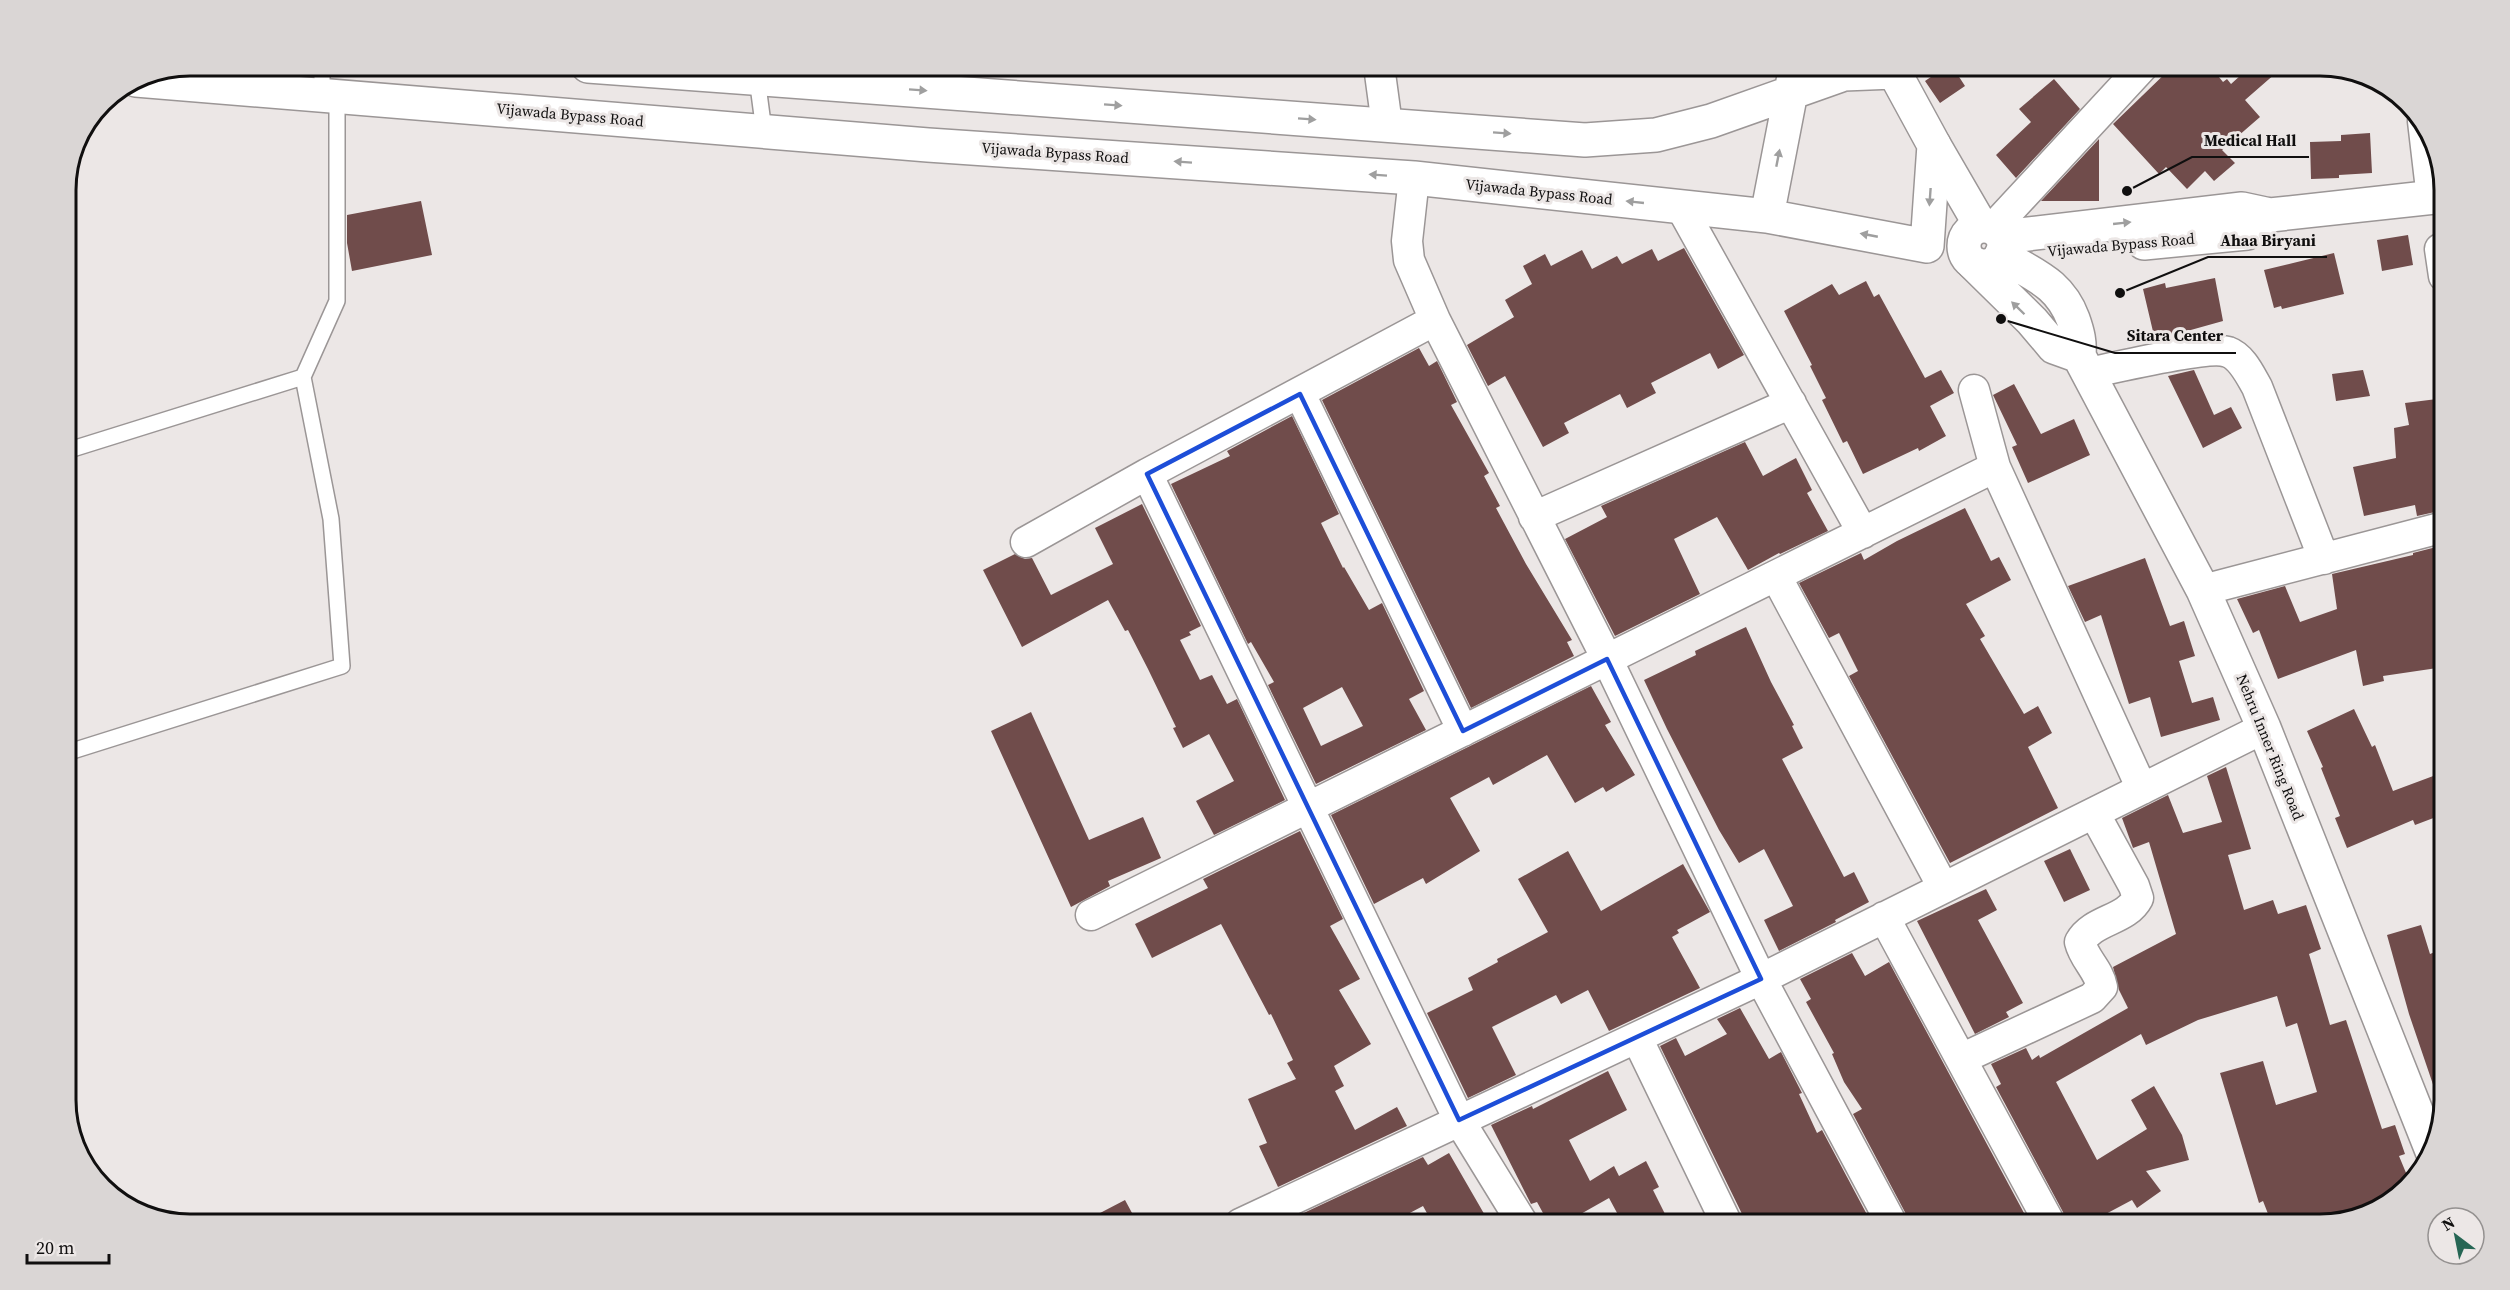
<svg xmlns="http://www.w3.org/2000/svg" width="2510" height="1290" viewBox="0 0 2510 1290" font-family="'Source Serif 4',serif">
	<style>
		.building { fill: #704c4b; fill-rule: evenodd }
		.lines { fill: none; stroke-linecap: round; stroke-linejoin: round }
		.service-casing { stroke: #9b9696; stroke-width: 18 }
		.minor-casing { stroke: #9b9696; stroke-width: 33 }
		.tertiary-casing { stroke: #9b9696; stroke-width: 36 }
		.secondary-casing { stroke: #9b9696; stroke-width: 36 }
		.primary-casing { stroke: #9b9696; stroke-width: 36 }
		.service { stroke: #fff; stroke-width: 15 }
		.minor { stroke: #fff; stroke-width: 30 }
		.tertiary { stroke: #fff; stroke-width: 33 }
		.secondary { stroke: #fff; stroke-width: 33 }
		.primary { stroke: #fff; stroke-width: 33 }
		.oneway { fill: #9f9f9f }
		.marked { fill: none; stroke: #1d4ed8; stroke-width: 4.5; stroke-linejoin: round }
		.labels { text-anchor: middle; stroke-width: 6; stroke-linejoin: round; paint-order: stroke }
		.street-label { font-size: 15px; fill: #100f0f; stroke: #ece7e6 }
		.rim { fill: none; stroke: #100f0f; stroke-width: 3 }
		.leader { fill: none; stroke: #100f0f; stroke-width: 2 }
		.callout-dot { fill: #100f0f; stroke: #ece7e6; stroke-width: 2 }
		.callout-label { font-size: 16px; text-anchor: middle; font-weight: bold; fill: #100f0f; stroke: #ece7e6; stroke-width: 6; stroke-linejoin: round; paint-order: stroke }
	</style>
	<rect width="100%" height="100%" fill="#ece7e6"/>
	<path class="building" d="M 1947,66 L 1952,66 L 1965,86 L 1940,103 L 1925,81 Z
		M 2173,66 L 2210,66 L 2223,82 L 2227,79 L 2231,84 L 2251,66 L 2284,66 L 2245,100 L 2260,117 L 2222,150 L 2235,163 L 2214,181 L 2205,171 L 2187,189 L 2166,167 L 2159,174 L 2113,124 Z
		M 2054,79 L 2080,109 L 2016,178 L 1996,155 L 2031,122 L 2019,109 Z
		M 2370,133 L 2372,173 L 2339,175 L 2339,178 L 2311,179 L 2310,142 L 2341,141 L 2341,135 Z
		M 2099,139 L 2099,201 L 2041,201 Z
		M 421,201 L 432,255 L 352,271 L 347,243 L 347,215 Z
		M 2408,235 L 2413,265 L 2382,271 L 2377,240 Z
		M 1684,248 L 1744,355 L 1718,369 L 1710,353 L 1651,383 L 1656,393 L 1627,408 L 1620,394 L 1564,423 L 1569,433 L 1543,447 L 1505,376 L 1488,386 L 1467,345 L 1514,317 L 1505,300 L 1532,284 L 1523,266 L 1545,254 L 1551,266 L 1582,250 L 1592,269 L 1617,256 L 1622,264 L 1652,249 L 1658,261 Z
		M 2334,253 L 2344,294 L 2282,309 L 2281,306 L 2274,308 L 2264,270 Z
		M 2215,278 L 2223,321 L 2155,340 L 2143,289 L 2165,283 L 2166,288 Z
		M 1866,281 L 1874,297 L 1879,294 L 1925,378 L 1941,370 L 1954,393 L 1930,406 L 1946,436 L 1919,451 L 1918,448 L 1863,474 L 1847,441 L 1843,443 L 1822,400 L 1826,398 L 1810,366 L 1812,365 L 1784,311 L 1832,284 L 1839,295 Z
		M 1419,348 L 1429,366 L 1437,361 L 1457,402 L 1451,405 L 1489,473 L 1484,476 L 1500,506 L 1496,508 L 1526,564 L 1572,640 L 1567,642 L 1574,656 L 1471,708 L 1322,400 Z
		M 2194,370 L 2214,415 L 2231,407 L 2242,428 L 2203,448 L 2168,376 Z
		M 2363,370 L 2370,396 L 2336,401 L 2332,374 Z
		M 2014,384 L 2041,434 L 2074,419 L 2090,455 L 2028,483 L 2012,447 L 2017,445 L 1993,395 Z
		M 2437,399 L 2444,462 L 2444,510 L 2417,516 L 2415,505 L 2364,516 L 2353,467 L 2396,458 L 2394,428 L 2409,425 L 2405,403 Z
		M 1292,416 L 1339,514 L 1321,523 L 1343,568 L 1344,567 L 1369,610 L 1382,603 L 1424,691 L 1409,699 L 1426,730 L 1316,784 L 1268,685 L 1274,682 L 1251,642 L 1248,644 L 1171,484 L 1230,456 L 1227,451 ZM 1342,687 L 1363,726 L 1321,746 L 1303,708 Z
		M 1745,442 L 1763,476 L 1796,458 L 1812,490 L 1807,493 L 1828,531 L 1780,554 L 1779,553 L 1748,570 L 1717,517 L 1674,539 L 1700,594 L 1615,636 L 1565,539 L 1607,517 L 1601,506 Z
		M 1142,504 L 1201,626 L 1189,632 L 1191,635 L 1180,640 L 1200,680 L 1212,675 L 1227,704 L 1237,699 L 1285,800 L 1214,835 L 1196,801 L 1234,781 L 1209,734 L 1183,748 L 1173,728 L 1176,727 L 1148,669 L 1128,630 L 1125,631 L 1108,600 L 1022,647 L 983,570 L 1015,554 L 1025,559 L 1032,558 L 1051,595 L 1113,564 L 1095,528 Z
		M 1965,508 L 1991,561 L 1999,557 L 2011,580 L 1966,604 L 1985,636 L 1980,639 L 2024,714 L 2038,706 L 2052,733 L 2028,747 L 2058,808 L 1950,863 L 1849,676 L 1858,671 L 1839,633 L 1829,638 L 1799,583 L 1861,553 L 1864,560 L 1897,541 Z
		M 2444,545 L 2444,667 L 2383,676 L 2384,681 L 2363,686 L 2356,650 L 2278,679 L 2259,630 L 2253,633 L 2237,599 L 2285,586 L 2300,622 L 2337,609 L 2332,574 L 2413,555 L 2413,553 Z
		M 2145,558 L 2170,626 L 2184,621 L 2195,656 L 2179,661 L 2192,703 L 2213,697 L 2220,720 L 2161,737 L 2150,697 L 2129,704 L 2101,615 L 2085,622 L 2068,586 Z
		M 1746,627 L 1771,682 L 1794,725 L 1792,726 L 1803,748 L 1782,759 L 1844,877 L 1854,872 L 1869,902 L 1835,920 L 1836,922 L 1779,951 L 1764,920 L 1793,906 L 1764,849 L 1739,863 L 1719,830 L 1667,729 L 1644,680 L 1696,655 L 1695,651 Z
		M 1591,686 L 1611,722 L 1605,725 L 1635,775 L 1606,792 L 1603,787 L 1575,803 L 1547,755 L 1493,785 L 1489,777 L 1450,798 L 1480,851 L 1426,884 L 1423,878 L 1374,904 L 1331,815 Z
		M 2354,709 L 2372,747 L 2375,745 L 2393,791 L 2444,772 L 2444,814 L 2415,825 L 2413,820 L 2347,848 L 2335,818 L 2340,816 L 2321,768 L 2323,767 L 2307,731 Z
		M 1031,712 L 1089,840 L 1143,817 L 1161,858 L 1108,881 L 1110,886 L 1071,907 L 991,731 Z
		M 2226,767 L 2251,849 L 2228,855 L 2244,910 L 2273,900 L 2278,914 L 2306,905 L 2321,949 L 2309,954 L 2330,1025 L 2346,1020 L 2382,1129 L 2395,1125 L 2405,1154 L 2399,1156 L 2409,1180 L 2389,1203 L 2320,1224 L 2272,1224 L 2263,1201 L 2259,1203 L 2220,1073 L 2263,1061 L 2276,1105 L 2317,1092 L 2297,1023 L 2286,1027 L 2277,996 L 2198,1020 L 2146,1045 L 2141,1034 L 2056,1082 L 2097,1160 L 2147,1129 L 2131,1100 L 2154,1086 L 2182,1135 L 2189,1160 L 2146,1171 L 2161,1191 L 2137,1208 L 2132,1200 L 2087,1224 L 2067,1224 L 2063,1212 L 1996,1087 L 2001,1084 L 1991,1064 L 2026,1048 L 2032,1060 L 2039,1055 L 2040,1058 L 2128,1008 L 2119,990 L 2113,967 L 2176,934 L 2149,842 L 2133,848 L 2122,818 L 2168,795 L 2183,833 L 2222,822 L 2207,776 Z
		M 1300,831 L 1343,919 L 1330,926 L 1360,979 L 1339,990 L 1371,1044 L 1334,1066 L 1344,1086 L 1335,1091 L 1355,1130 L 1397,1107 L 1407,1126 L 1278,1187 L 1259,1146 L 1267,1143 L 1248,1099 L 1296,1079 L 1287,1063 L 1293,1060 L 1271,1014 L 1269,1015 L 1221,924 L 1152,958 L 1135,924 L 1208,888 L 1203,879 Z
		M 2070,849 L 2090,890 L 2064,902 L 2044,861 Z
		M 1568,851 L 1601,911 L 1683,864 L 1710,912 L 1677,930 L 1679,933 L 1672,937 L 1700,988 L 1609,1031 L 1588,990 L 1561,1004 L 1556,995 L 1492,1027 L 1516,1075 L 1468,1098 L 1427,1013 L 1473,990 L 1468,978 L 1498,962 L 1497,959 L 1548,932 L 1518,879 Z
		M 1986,889 L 1997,910 L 1978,920 L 2023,1003 L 2006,1012 L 2009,1017 L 1975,1034 L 1917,921 Z
		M 2421,925 L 2430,954 L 2435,952 L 2442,973 L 2439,974 L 2444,991 L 2444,1100 L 2443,1104 L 2440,1105 L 2409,1014 L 2387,935 Z
		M 1852,953 L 1865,976 L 1889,962 L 2024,1213 L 2005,1224 L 1909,1224 L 1907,1216 L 1853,1114 L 1862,1109 L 1844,1082 L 1832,1054 L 1834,1053 L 1806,1002 L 1811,999 L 1800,979 Z
		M 1740,1008 L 1769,1059 L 1781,1052 L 1802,1093 L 1799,1094 L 1817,1133 L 1822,1130 L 1872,1224 L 1744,1224 L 1743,1216 L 1660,1046 L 1676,1038 L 1685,1056 L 1727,1034 L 1717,1019 Z
		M 1608,1071 L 1627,1110 L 1569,1140 L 1590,1181 L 1614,1166 L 1619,1176 L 1646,1161 L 1659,1187 L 1653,1190 L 1667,1218 L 1656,1224 L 1623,1224 L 1609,1198 L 1563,1224 L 1549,1224 L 1537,1202 L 1531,1204 L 1491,1125 L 1532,1106 L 1533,1109 Z
		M 1449,1153 L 1490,1224 L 1433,1224 L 1423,1206 L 1389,1224 L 1296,1224 L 1293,1218 L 1423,1157 L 1428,1165 Z
		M 1125,1200 L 1138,1224 L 1079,1224 Z"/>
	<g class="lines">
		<g class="service-casing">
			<path id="service" d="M 757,78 L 764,131
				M 322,94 L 322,66
				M 66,451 L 303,377
				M 66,753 L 342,666 L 331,519 L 303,377 L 337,301 L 337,95"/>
		</g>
		<g class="minor-casing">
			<path id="minor" d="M 1379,66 L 1387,125
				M 2423,121 L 2432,198
				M 1681,207 L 1863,533
				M 1993,228 L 2143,66
				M 2440,249 L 2444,276
				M 1435,320 L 1607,659 L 1761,979 L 1892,1224
				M 2089,373 C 2113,368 2210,345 2228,352 C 2242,357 2250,375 2257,387 L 2324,559
				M 1974,390 L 1995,467 L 2142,789
				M 1300,394 L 1463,731
				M 1147,474 L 1435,320 L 1409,260 L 1407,241 L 1414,178
				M 1534,517 L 1791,403
				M 1026,542 L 1147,474 L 1459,1120 L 1523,1224
				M 1776,576 L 1943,887
				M 2203,590 L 2444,527
				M 1091,915 L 1995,467
				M 1884,917 L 2048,1220
				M 1637,1038 L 1727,1224
				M 1961,1059 L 2092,998 L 2102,987 C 2099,970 2084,959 2080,942 C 2093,919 2126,921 2138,898 L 2134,886 L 2094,813
				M 1240,1224 L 1761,979 L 2264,728"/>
		</g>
		<g class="tertiary-casing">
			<path id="tertiary" d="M 2001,255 C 2033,275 2059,282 2073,319 C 2078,333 2080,342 2079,356 L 2203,590 L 2264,728 L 2432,1151
				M 1973,263 L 2032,321 L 2054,347 L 2079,356"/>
		</g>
		<g class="secondary-casing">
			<path id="secondary" d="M 1934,145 L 1981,226
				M1964 246a20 20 0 1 1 40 0a20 20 0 1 1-40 0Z
				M 2002,237 L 2242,209 L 2270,215 L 2444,196
				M 2144,243 L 2247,233 L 2270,215"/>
		</g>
		<g class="primary-casing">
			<path id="primary" d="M 588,66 L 1585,140 L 1656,135 L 1711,121 L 1844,74 L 1894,72
				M 136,80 L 928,145 L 1414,178 L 1767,216 L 1927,246 L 1934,145 L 1891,66
				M 1767,216 L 1796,66"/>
		</g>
		<use href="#service" class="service"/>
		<use href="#minor" class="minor"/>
		<use href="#tertiary" class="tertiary"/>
		<use href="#secondary" class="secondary"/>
		<use href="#primary" class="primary"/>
	</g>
	<defs><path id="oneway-solid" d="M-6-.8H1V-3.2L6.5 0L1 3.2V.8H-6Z" transform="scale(1.5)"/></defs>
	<g class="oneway">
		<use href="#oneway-solid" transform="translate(918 90) rotate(4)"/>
		<use href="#oneway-solid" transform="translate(1113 105) rotate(4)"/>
		<use href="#oneway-solid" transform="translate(1307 119) rotate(4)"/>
		<use href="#oneway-solid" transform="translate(1502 133) rotate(4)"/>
		<use href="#oneway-solid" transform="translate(1778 158) rotate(-79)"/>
		<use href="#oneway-solid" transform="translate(1183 162) rotate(-176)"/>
		<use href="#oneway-solid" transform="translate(1378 175) rotate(-176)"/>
		<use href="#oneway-solid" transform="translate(1930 197) rotate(94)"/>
		<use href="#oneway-solid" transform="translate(1635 202) rotate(-174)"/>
		<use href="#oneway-solid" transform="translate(2122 223) rotate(-6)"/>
		<use href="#oneway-solid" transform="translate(1869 235) rotate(-169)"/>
		<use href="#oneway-solid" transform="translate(2018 308) rotate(-136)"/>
	</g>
	<path class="marked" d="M 1300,394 L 1463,731 L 1607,659 L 1761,979 L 1459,1120 L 1147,474 Z"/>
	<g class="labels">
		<g class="street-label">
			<text transform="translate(570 115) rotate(5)" y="5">Vijawada Bypass Road</text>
			<text transform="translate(1055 153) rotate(4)" y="5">Vijawada Bypass Road</text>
			<text transform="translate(1539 192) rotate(6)" y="5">Vijawada Bypass Road</text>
			<text transform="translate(2121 245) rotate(-5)" y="5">Vijawada Bypass Road</text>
			<text transform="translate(2270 747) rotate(68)" y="5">Nehru Inner Ring Road</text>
		</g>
	</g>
	<path d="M0 0H2510V1290H0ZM190 76H2320A114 114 0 0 1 2434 190V1100A114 114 0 0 1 2320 1214H190A114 114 0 0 1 76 1100V190A114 114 0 0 1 190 76Z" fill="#dad6d5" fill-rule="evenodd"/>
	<path class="rim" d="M190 76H2320A114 114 0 0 1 2434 190V1100A114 114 0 0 1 2320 1214H190A114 114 0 0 1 76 1100V190A114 114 0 0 1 190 76Z"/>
	<path class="leader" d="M2127 191L2192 157H2309M2120 293L2208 257H2327M2001 319L2115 353H2236"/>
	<g class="callout-dot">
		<circle cx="2127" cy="191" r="6"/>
		<circle cx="2120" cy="293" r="6"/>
		<circle cx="2001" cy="319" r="6"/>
	</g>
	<g class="callout-label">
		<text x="2250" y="146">Medical Hall</text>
		<text x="2268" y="246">Ahaa Biryani</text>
		<text x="2175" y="341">Sitara Center</text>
	</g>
	<g transform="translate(2456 1236) rotate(328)"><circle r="28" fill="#ece7e6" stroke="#949190" stroke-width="1.5"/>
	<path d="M0-4.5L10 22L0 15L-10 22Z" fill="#266654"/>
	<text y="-9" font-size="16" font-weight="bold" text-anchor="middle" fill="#100f0f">N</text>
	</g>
	<path d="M27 1254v9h82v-9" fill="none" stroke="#100f0f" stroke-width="3"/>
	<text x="36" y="1254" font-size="18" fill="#100f0f" stroke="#ece7e6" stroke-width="4.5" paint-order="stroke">20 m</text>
</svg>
